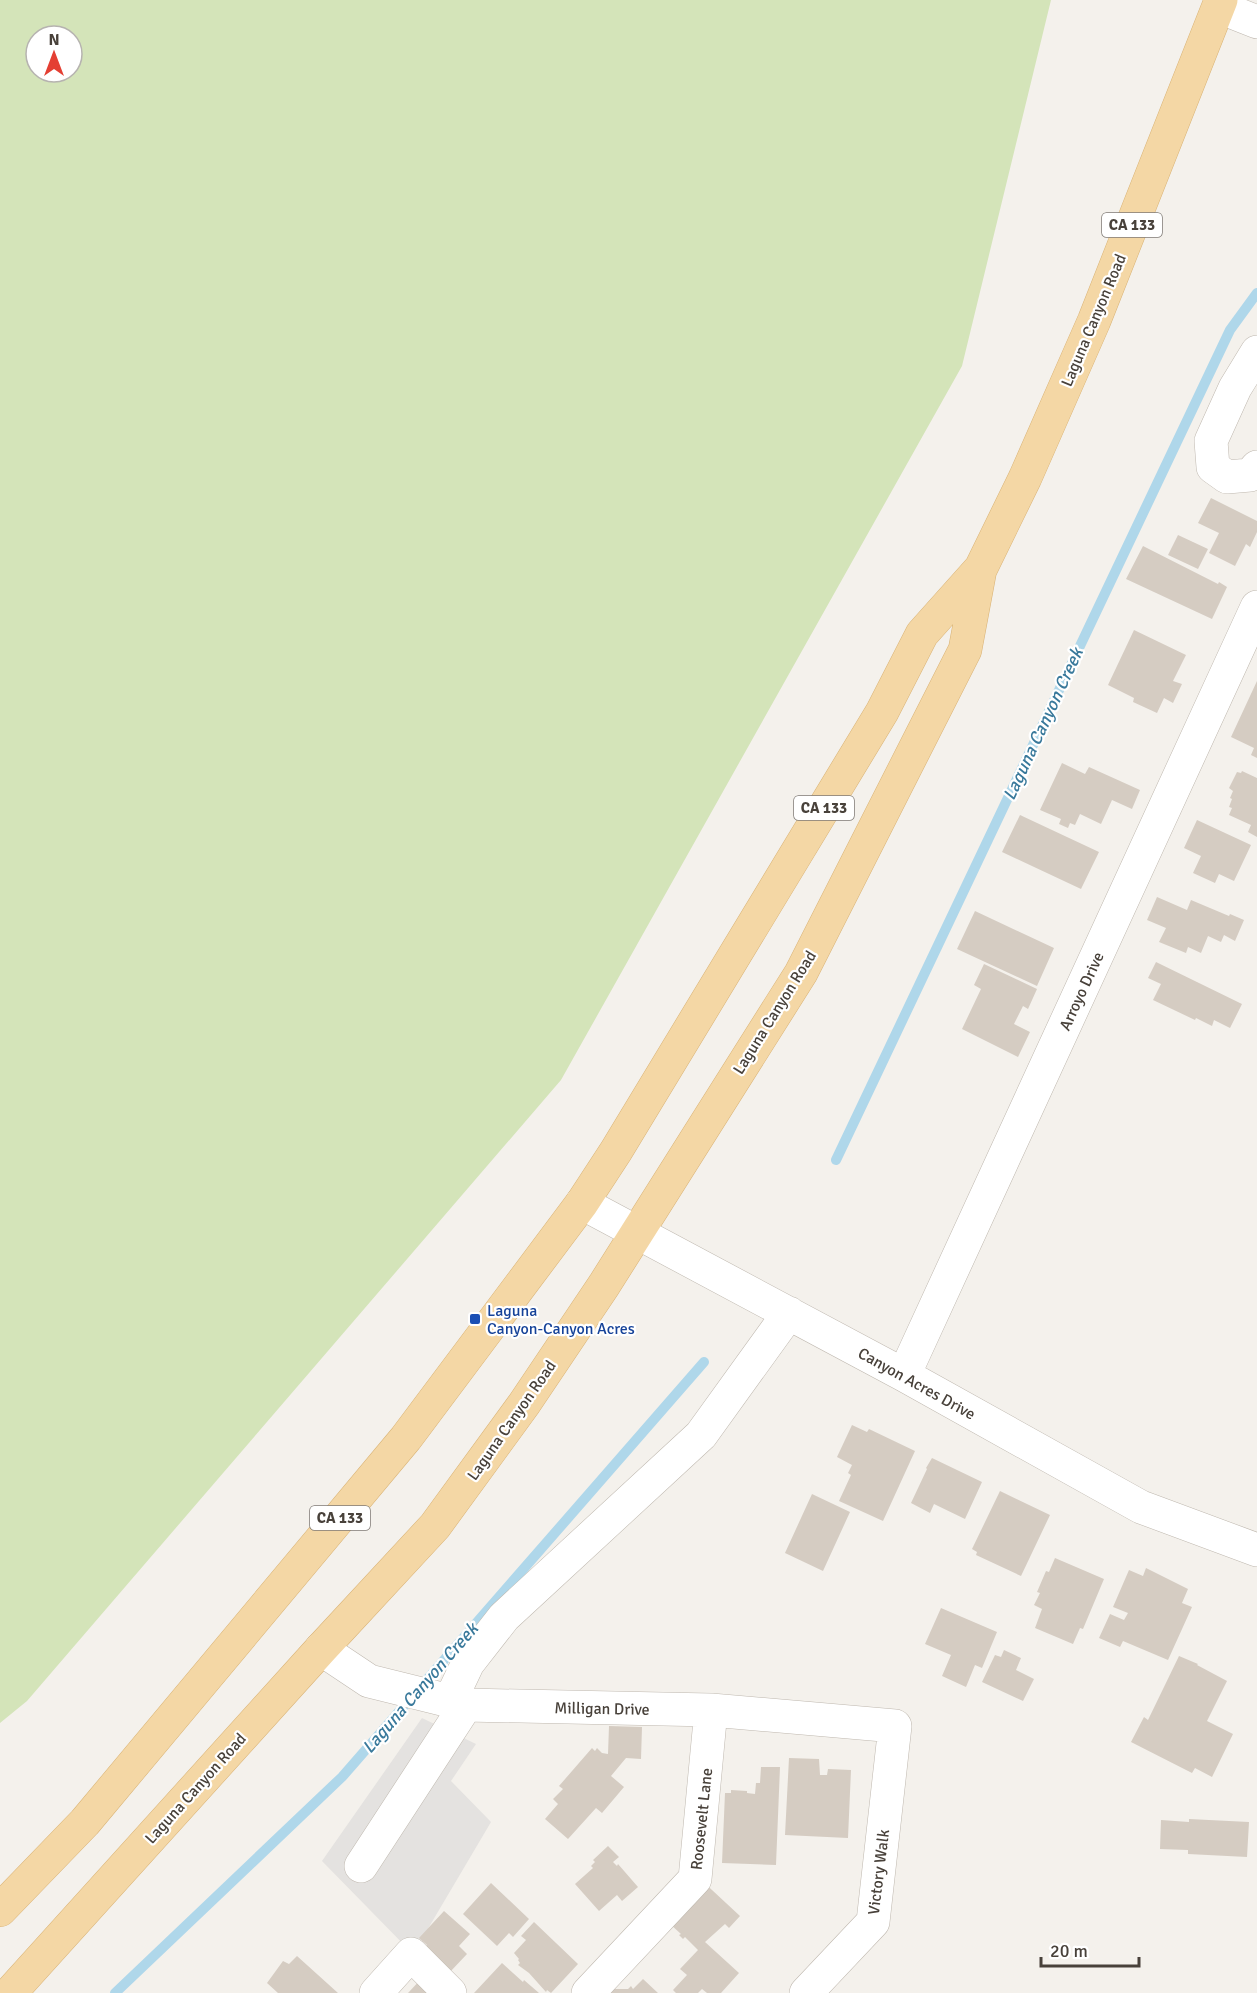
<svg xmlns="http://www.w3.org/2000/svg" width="1257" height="1993" viewBox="0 0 1257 1993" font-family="Signika,sans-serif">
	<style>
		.green { fill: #d4e4b9; fill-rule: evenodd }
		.parking { fill: #e4e2e0 }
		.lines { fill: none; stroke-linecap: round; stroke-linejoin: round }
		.stream { stroke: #afd7ea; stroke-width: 10 }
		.building { fill: #d5ccc2 }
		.minor-casing { stroke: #bfb8af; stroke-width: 34 }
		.major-casing { stroke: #d9b376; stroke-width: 34 }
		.minor { stroke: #fff; stroke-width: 33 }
		.major { stroke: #f4d7a5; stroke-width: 33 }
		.transit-dot { fill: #1a4fb4; stroke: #fff; stroke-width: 2 }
		.labels { text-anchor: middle; stroke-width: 4.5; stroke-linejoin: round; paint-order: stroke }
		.shield { fill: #fff; stroke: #7f7a75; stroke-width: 1.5 }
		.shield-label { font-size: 15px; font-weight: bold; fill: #48413a }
		.street-label { font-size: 16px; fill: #48413a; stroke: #fff }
		.transit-label { font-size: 16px; fill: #164399; stroke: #fff; text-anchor: start }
		.water-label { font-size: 18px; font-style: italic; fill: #39799b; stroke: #fff }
	</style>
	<rect width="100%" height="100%" fill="#f4f1ec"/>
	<path class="green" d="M 0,0 L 1051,0 L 962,366 L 561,1080 L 27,1701 L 0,1723 ZM 36,36 L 72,36 L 72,72 L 36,72 Z"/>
	<path class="parking" d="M 422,1718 L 476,1744 L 451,1781 L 491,1822 L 413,1954 L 322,1861 Z"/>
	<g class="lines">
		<path class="stream" d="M 836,1160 L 1230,330 L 1257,293
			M 115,1993 L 342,1777 L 704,1362"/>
	</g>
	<path class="building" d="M 1211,498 L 1257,521 L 1257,532 L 1250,547 L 1246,544 L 1235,566 L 1209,553 L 1219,533 L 1198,523 Z
		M 1178,535 L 1208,549 L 1198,569 L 1168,555 Z
		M 1143,546 L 1218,584 L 1219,582 L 1227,587 L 1212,619 L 1126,579 Z
		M 1134,630 L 1186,655 L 1173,681 L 1182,684 L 1173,703 L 1164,698 L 1157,713 L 1133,702 L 1134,698 L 1108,685 Z
		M 1257,681 L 1257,758 L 1251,755 L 1254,748 L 1231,737 Z
		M 1062,763 L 1085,774 L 1089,767 L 1140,790 L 1132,809 L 1112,800 L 1101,824 L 1080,814 L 1075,825 L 1070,823 L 1068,828 L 1059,824 L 1061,819 L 1040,810 Z
		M 1242,771 L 1257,778 L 1257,837 L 1248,832 L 1251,825 L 1229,815 L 1232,808 L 1229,807 L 1232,799 L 1230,798 L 1233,791 L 1229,788 L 1237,772 L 1241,773 Z
		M 1020,815 L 1099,852 L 1081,889 L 1002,852 Z
		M 1197,820 L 1251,845 L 1234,881 L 1219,874 L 1215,883 L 1193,873 L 1201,856 L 1184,848 Z
		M 1157,897 L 1187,910 L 1191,900 L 1229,916 L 1230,914 L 1244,920 L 1235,941 L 1224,935 L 1221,942 L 1208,936 L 1201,953 L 1188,947 L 1186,953 L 1159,942 L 1166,928 L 1147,920 Z
		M 975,911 L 1054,948 L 1037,986 L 957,949 Z
		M 1156,962 L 1242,1004 L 1230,1028 L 1214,1020 L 1212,1026 L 1196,1018 L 1195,1020 L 1153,1000 L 1161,984 L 1148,978 Z
		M 984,964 L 1037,989 L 1028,1009 L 1023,1006 L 1014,1024 L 1030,1032 L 1018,1057 L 962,1029 L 981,989 L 974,985 Z
		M 852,1425 L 867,1432 L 869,1429 L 915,1451 L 883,1521 L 839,1501 L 851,1475 L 848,1473 L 852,1465 L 837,1457 Z
		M 932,1458 L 982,1482 L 965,1519 L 934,1504 L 930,1513 L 911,1503 L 927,1469 L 926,1468 Z
		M 1000,1491 L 1050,1515 L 1021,1576 L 976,1555 L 977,1552 L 972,1549 Z
		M 812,1494 L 850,1512 L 823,1571 L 785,1553 Z
		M 1055,1558 L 1104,1579 L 1083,1629 L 1080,1628 L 1073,1644 L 1035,1628 L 1042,1609 L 1034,1605 L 1040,1593 L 1037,1592 L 1046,1571 L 1049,1572 Z
		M 1146,1568 L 1188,1589 L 1182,1603 L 1192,1607 L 1168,1660 L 1123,1641 L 1120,1647 L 1099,1638 L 1110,1614 L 1124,1620 L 1128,1613 L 1113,1607 L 1129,1570 L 1143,1576 Z
		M 941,1608 L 997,1632 L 982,1668 L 975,1665 L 966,1687 L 942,1676 L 951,1655 L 925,1644 Z
		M 1004,1650 L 1021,1658 L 1016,1670 L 1034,1679 L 1023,1701 L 982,1682 L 995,1655 L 1001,1657 Z
		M 1179,1656 L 1198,1664 L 1197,1665 L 1227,1681 L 1207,1721 L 1233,1734 L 1212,1777 L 1195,1768 L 1192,1773 L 1131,1742 L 1144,1717 L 1148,1720 Z
		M 609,1726 L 642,1727 L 641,1759 L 626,1758 L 611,1776 L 624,1787 L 602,1813 L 596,1808 L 568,1839 L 545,1819 L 558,1804 L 553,1799 L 563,1789 L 559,1786 L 592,1748 L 595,1751 L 597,1748 L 602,1753 L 608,1754 Z
		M 789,1758 L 819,1759 L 820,1775 L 827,1775 L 828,1769 L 851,1770 L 848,1838 L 785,1835 Z
		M 761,1767 L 780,1767 L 776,1865 L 722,1863 L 725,1793 L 731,1793 L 731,1790 L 747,1791 L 747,1793 L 755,1794 L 756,1783 L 760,1783 Z
		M 1189,1819 L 1249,1822 L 1247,1857 L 1188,1854 L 1188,1850 L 1160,1849 L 1161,1820 L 1189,1822 Z
		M 608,1846 L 619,1857 L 613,1862 L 617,1866 L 618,1864 L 638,1887 L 622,1901 L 617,1895 L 599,1911 L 575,1884 L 593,1868 L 591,1866 L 595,1862 L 593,1860 Z
		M 698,1877 L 740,1916 L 729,1928 L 725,1924 L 705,1942 L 739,1973 L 721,1993 L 707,1993 L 702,1989 L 698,1993 L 676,1993 L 673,1990 L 687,1975 L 680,1969 L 698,1950 L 685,1937 L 683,1939 L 679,1935 L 681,1934 L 670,1924 Z
		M 491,1883 L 529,1919 L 513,1937 L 509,1933 L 497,1946 L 463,1914 Z
		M 444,1911 L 470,1934 L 459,1946 L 467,1954 L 450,1972 L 425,1948 L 427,1945 L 419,1938 Z
		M 534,1922 L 578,1964 L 551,1993 L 547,1990 L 546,1992 L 529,1973 L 518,1965 L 520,1963 L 518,1960 L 519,1959 L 514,1953 L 526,1940 L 521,1936 Z
		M 297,1956 L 338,1993 L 278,1993 L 267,1983 L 283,1961 L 289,1964 Z
		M 502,1963 L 523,1982 L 524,1980 L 539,1993 L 474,1993 Z
		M 423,1977 L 440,1993 L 408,1993 Z
		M 643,1979 L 658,1993 L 608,1993 L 608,1989 L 628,1989 L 631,1986 L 633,1989 Z"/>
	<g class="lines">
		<g class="minor-casing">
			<path id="minor" d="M 1219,7 L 1257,22
				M 1257,352 L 1235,388 L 1211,441 L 1213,467 L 1227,477 L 1250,475 L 1257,467
				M 582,1203 L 904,1375 L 1141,1507 L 1257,1550
				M 904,1375 L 1257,607
				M 321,1649 L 369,1681 L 466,1705 L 711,1710 L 895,1726 L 873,1922 L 806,1993
				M 450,1701 L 468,1663 L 504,1617 L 701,1435 L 789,1313
				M 361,1866 L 466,1705
				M 376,1993 L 411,1954 L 450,1993
				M 588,1993 L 695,1879 L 711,1710"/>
		</g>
		<g class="major-casing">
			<path id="major" d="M 0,1910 L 85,1822 L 406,1438 L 582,1203 L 616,1151 L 882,712 L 922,634 L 981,568 L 1025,478 L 1094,321 L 1221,0
				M 10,1993 L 321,1649 L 435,1526 L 524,1404 L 604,1285 L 801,973 L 965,650 L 980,570"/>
		</g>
		<use href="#minor" class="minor"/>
		<use href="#major" class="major"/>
	</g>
	<rect class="transit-dot" x="469" y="1313" width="12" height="12" rx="3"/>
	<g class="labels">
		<g class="shield">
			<rect x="1102" y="213" width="60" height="24" rx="4.5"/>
			<rect x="794" y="796" width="60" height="24" rx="4.5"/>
			<rect x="310" y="1506" width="60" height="24" rx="4.5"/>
		</g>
		<g class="shield-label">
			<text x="1132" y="230">CA 133</text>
			<text x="824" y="813">CA 133</text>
			<text x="340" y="1523">CA 133</text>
		</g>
		<g class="street-label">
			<text transform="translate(1093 320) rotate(-67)" y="6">Laguna Canyon Road</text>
			<text transform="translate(1081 991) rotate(-65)" y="6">Arroyo Drive</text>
			<text transform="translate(774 1012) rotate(-58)" y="6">Laguna Canyon Road</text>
			<text transform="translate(917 1383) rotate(29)" y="6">Canyon Acres Drive</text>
			<text transform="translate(511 1420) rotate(-55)" y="6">Laguna Canyon Road</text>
			<text transform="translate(602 1708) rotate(1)" y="6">Milligan Drive</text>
			<text transform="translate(195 1788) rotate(-48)" y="6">Laguna Canyon Road</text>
			<text transform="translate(701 1819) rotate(-84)" y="6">Roosevelt Lane</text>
			<text transform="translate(878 1872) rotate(-83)" y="6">Victory Walk</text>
		</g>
		<g class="transit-label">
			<text x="487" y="1316">Laguna<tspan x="487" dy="18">Canyon-Canyon Acres</tspan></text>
		</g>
		<g class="water-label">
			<text transform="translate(1043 724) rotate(-65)" y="6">Laguna Canyon Creek</text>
			<text transform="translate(420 1688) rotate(-49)" y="6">Laguna Canyon Creek</text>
		</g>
	</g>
	<g transform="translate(54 54)"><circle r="28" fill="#ffffff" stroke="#b6b3b0" stroke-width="1.5"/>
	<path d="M0-4.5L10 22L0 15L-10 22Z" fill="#e43f33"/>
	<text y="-9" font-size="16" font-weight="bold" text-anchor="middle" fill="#48413a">N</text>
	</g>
	<path d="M1041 1957v9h98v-9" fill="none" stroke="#48413a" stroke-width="3"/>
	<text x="1050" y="1957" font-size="18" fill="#48413a" stroke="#ffffff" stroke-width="4.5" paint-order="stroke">20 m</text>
</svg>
